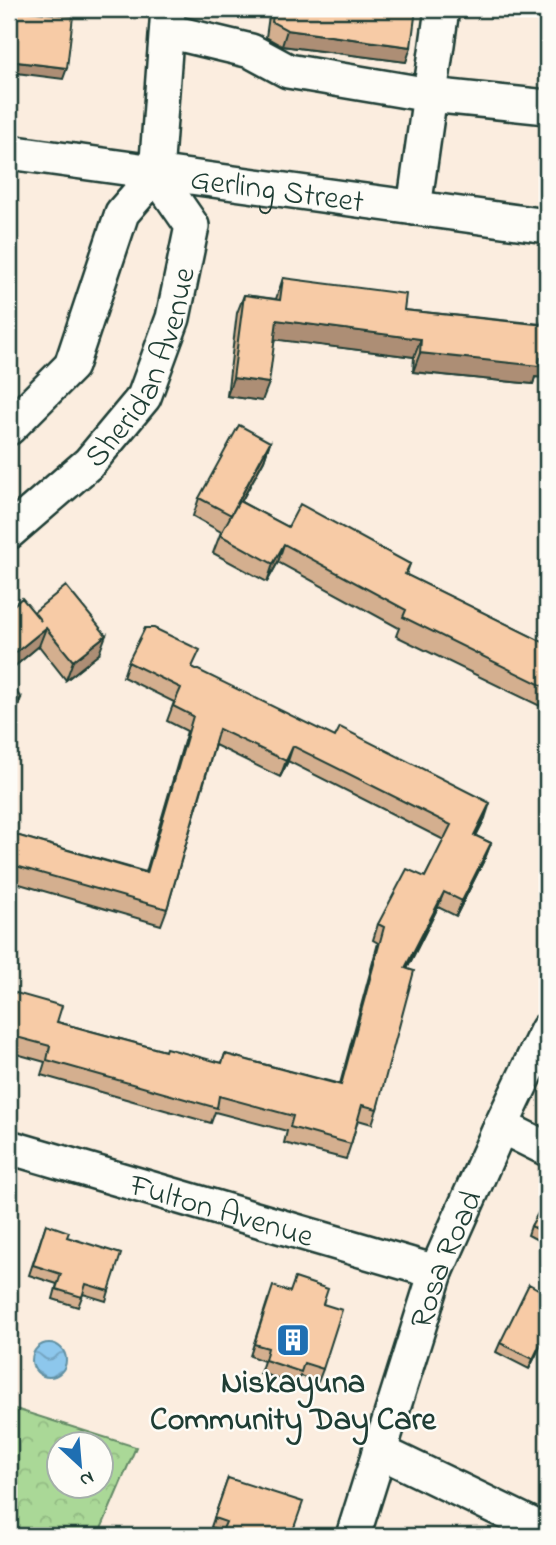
<svg xmlns="http://www.w3.org/2000/svg" width="556" height="1545" viewBox="0 0 556 1545" font-family="'Indie Flower',sans-serif">
	<style>
		.forest { fill: url(#forest-crowns); stroke: #648a66; stroke-width: 2; fill-rule: evenodd }
		.water { fill: url(#water-waves); stroke: #6190a2; stroke-width: 2 }
		.lines { fill: none; stroke-linecap: round; stroke-linejoin: round }
		.minor-casing { stroke: #1f3d34; stroke-width: 38 }
		.minor { stroke: #fdfcf7; stroke-width: 33 }
		.wall { fill: #d4af8f; stroke: #1f3d34; stroke-width: 2 }
		.shaded-wall { fill: #ad8e74; stroke: #1f3d34; stroke-width: 2 }
		.building { fill: #f7cba6; stroke: #1f3d34; stroke-width: 2 }
		.labels { text-anchor: middle; stroke-width: 5; stroke-linejoin: round; paint-order: stroke }
		.street-label { font-size: 32px; fill: #1f3d34; stroke: #fdfcf7 }
		.poi-label { font-size: 32px; font-weight: bold; fill: #1f3d34; stroke: #fdfcf7 }
	</style>
	<defs>
		<pattern id="forest-crowns" width="20" height="18" patternUnits="userSpaceOnUse" patternTransform="scale(1.75)"><rect width="20" height="18" fill="#aad897"/><path d="M2 6a3 3 0 1 1 6 0M12 15a3 3 0 1 1 6 0" fill="none" stroke="#92ba83"/></pattern>
		<pattern id="water-waves" width="16" height="10" patternUnits="userSpaceOnUse" patternTransform="scale(1.75)"><rect width="16" height="10" fill="#8dc7ec"/><path d="M0 5q4-4 8 0t8 0" fill="none" stroke="#73a3c0"/></pattern>
	</defs>
	<rect width="100%" height="100%" fill="#fbeddf"/>
	<filter id="ink" filterUnits="userSpaceOnUse"><feTurbulence type="fractalNoise" baseFrequency=".0143" numOctaves="2"/><feDisplacementMap in="SourceGraphic" scale="14" xChannelSelector="R" yChannelSelector="G"/><feConvolveMatrix kernelMatrix="1 2 1 2 8 2 1 2 1" color-interpolation-filters="sRGB"/></filter>
	<g filter="url(#ink)">
		<path class="forest" d="M 9,1407 L 136,1447 L 98,1536 L 9,1536 ZM 60,1444 L 102,1444 L 102,1486 L 60,1486 Z"/>
		<path class="water" d="M32 1360a17 17 0 1 1 34 0a17 17 0 1 1-34 0Z"/>
		<g class="lines">
			<g class="minor-casing">
				<g id="minor">
					<path d="M 167,31 L 251,51 L 288,71 L 430,95 L 547,107"/>
					<path id="s1" d="M 9,152 L 547,226"/>
					<path d="M 414,208 L 442,9"/>
					<path d="M 9,428 L 71,366 L 122,213 L 156,174 L 168,9"/>
					<path id="s2" d="M 9,532 L 89,463 L 144,397 L 173,318 L 192,226 L 156,174"/>
					<path d="M 501,1126 L 547,1149"/>
					<path id="s3" d="M 9,1147 L 436,1272"/>
					<path d="M 379,1451 L 547,1532"/>
					<path id="s4" d="M 353,1536 L 436,1272 L 501,1126 L 547,1030"/>
				</g>
			</g>
			<use href="#minor" class="minor"/>
		</g>
		<path class="wall" d="M 270,9 L 416,9 L 406,62 L 282,46 L 266,37 Z
			M 283,278 L 404,310 L 541,324 L 544,315 L 547,315 L 547,378 L 535,377 L 533,384 L 413,372 L 414,357 L 275,339 L 262,401 L 227,396 L 237,313 L 244,295 L 276,299 Z
			M 270,442 L 264,460 L 241,502 L 288,527 L 410,564 L 406,575 L 547,644 L 547,692 L 540,706 L 396,636 L 399,628 L 278,562 L 267,582 L 213,553 L 221,532 L 193,516 L 199,498 Z
			M 9,609 L 33,612 L 99,654 L 66,680 L 39,646 L 9,671 Z
			M 128,662 L 193,668 L 485,818 L 476,836 L 491,843 L 485,858 L 456,916 L 438,907 L 407,969 L 377,1109 L 372,1124 L 358,1120 L 351,1144 L 346,1159 L 284,1143 L 287,1131 L 215,1112 L 211,1123 L 41,1075 L 45,1062 L 9,1052 L 9,991 L 57,1022 L 165,1051 L 222,1063 L 225,1054 L 340,1084 L 378,943 L 373,940 L 378,924 L 425,877 L 444,840 L 288,761 L 280,777 L 215,745 L 167,909 L 161,925 L 9,881 L 9,833 L 146,872 L 187,731 L 167,721 L 174,702 L 123,677 Z
			M 547,1201 L 547,1245 L 528,1235 L 531,1226 Z
			M 46,1224 L 67,1237 L 109,1291 L 106,1301 L 83,1294 L 78,1307 L 53,1299 L 57,1284 L 29,1275 Z
			M 268,1299 L 323,1304 L 323,1369 L 318,1382 L 300,1376 L 297,1384 L 260,1373 L 264,1361 L 250,1356 Z
			M 547,1333 L 529,1369 L 496,1352 L 500,1343 Z
			M 228,1478 L 291,1536 L 222,1531 L 211,1527 Z"/>
		<path class="shaded-wall" d="M 287,30 L 411,47 L 406,62 L 282,46 Z
			M 9,61 L 67,68 L 63,79 L 9,72 Z
			M 277,320 L 421,339 L 414,357 L 271,339 Z
			M 420,353 L 547,359 L 547,378 L 535,377 L 533,384 L 413,372 Z
			M 233,378 L 269,383 L 262,401 L 227,396 Z
			M 270,442 L 264,460 L 224,533 L 231,515 Z
			M 284,544 L 278,562 L 267,582 L 273,564 Z
			M 46,628 L 39,646 L 9,671 L 9,658 Z
			M 106,635 L 99,654 L 66,680 L 73,661 Z
			M 547,687 L 547,692 L 540,706 L 547,688 Z
			M 21,698 L 15,716 L 9,721 L 9,708 Z
			M 293,746 L 288,761 L 280,777 L 286,761 Z
			M 490,803 L 485,818 L 468,850 L 474,835 Z
			M 491,843 L 485,858 L 456,916 L 462,901 Z
			M 444,892 L 438,907 L 399,984 L 405,968 Z
			M 547,1330 L 547,1333 L 529,1369 L 533,1359 Z"/>
		<path class="building" d="M 9,9 L 73,16 L 67,68 L 9,61 Z
			M 274,9 L 416,9 L 411,47 L 287,30 L 272,22 Z
			M 9,262 L 13,262 L 9,292 Z
			M 283,278 L 406,294 L 404,310 L 544,325 L 544,315 L 547,315 L 547,359 L 540,358 L 539,366 L 420,353 L 421,339 L 277,320 L 269,383 L 233,378 L 244,295 L 280,300 Z
			M 239,425 L 270,442 L 231,515 L 199,498 Z
			M 239,501 L 288,527 L 300,504 L 410,564 L 405,574 L 547,644 L 547,688 L 403,617 L 406,610 L 284,544 L 273,564 L 220,535 Z
			M 66,586 L 106,635 L 73,661 L 46,628 L 9,658 L 9,609 L 22,598 L 41,621 L 34,612 Z
			M 145,628 L 154,628 L 200,650 L 192,667 L 335,737 L 340,727 L 490,803 L 474,835 L 491,843 L 462,901 L 444,892 L 405,968 L 414,971 L 377,1109 L 362,1105 L 351,1144 L 290,1127 L 293,1116 L 219,1096 L 217,1108 L 47,1060 L 50,1046 L 9,1035 L 9,991 L 62,1006 L 57,1022 L 165,1051 L 166,1048 L 222,1063 L 225,1054 L 341,1085 L 384,927 L 378,924 L 407,869 L 425,877 L 451,825 L 293,746 L 286,761 L 219,729 L 167,909 L 9,864 L 9,833 L 147,873 L 193,716 L 173,706 L 181,688 L 128,662 Z
			M 9,682 L 21,698 L 9,708 Z
			M 545,1200 L 547,1201 L 547,1234 L 531,1226 Z
			M 46,1224 L 69,1232 L 67,1237 L 121,1254 L 109,1291 L 86,1284 L 82,1297 L 56,1289 L 61,1274 L 33,1265 Z
			M 295,1278 L 328,1289 L 323,1304 L 342,1310 L 323,1369 L 304,1363 L 301,1372 L 265,1360 L 268,1348 L 254,1344 L 273,1286 L 290,1292 Z
			M 529,1284 L 547,1294 L 547,1330 L 533,1359 L 500,1343 Z
			M 228,1478 L 303,1502 L 291,1536 L 220,1536 L 226,1522 L 214,1518 Z"/>
	</g>
	<defs>
		<g id="building-square" transform="scale(1.75)"><rect x="-9" y="-9" width="18" height="18" rx="4" fill="#1f6fb2" stroke="#fdfcf7"/><path d="M-4-6H4V6H1V3H-1V6H-4ZM-2.5-4.3h1.7v1.8h-1.7ZM.8-4.3h1.7v1.8H.8ZM-2.5-1h1.7V.8h-1.7ZM.8-1h1.7V.8H.8Z" fill="#fff"/></g>
	</defs>
	<g fill-rule="evenodd">
		<use href="#building-square" x="293" y="1340"/>
	</g>
	<g class="labels">
		<g class="street-label">
			<text dy="11" stroke="none"><textPath href="#s1" startOffset="271">Gerling Street</textPath></text>
			<text dy="11" stroke="none"><textPath href="#s2" startOffset="217">Sheridan Avenue</textPath></text>
			<text dy="11" stroke="none"><textPath href="#s3" startOffset="222">Fulton Avenue</textPath></text>
			<text dy="11" stroke="none"><textPath href="#s4" startOffset="292">Rosa Road</textPath></text>
		</g>
		<g class="poi-label">
			<text x="293" y="1392">Niskayuna<tspan x="293" dy="37">Community Day Care</tspan></text>
		</g>
	</g>
	<rect width="556" height="1545" fill="none" stroke="#fdfcf7" stroke-width="35"/>
	<rect x="18" y="18" width="521" height="1510" fill="none" stroke="#1f3d34" stroke-width="2.5" filter="url(#ink)"/>
	<g transform="translate(80 1465) rotate(154)"><circle r="33" fill="#fdfcf7" stroke="#a4b0a9" stroke-width="2"/>
	<path d="M0-5L12 26L0 18L-12 26Z" fill="#1f6fb2"/>
	<text y="-10" font-size="19" font-weight="bold" text-anchor="middle" fill="#1f3d34">N</text>
	</g>
</svg>
